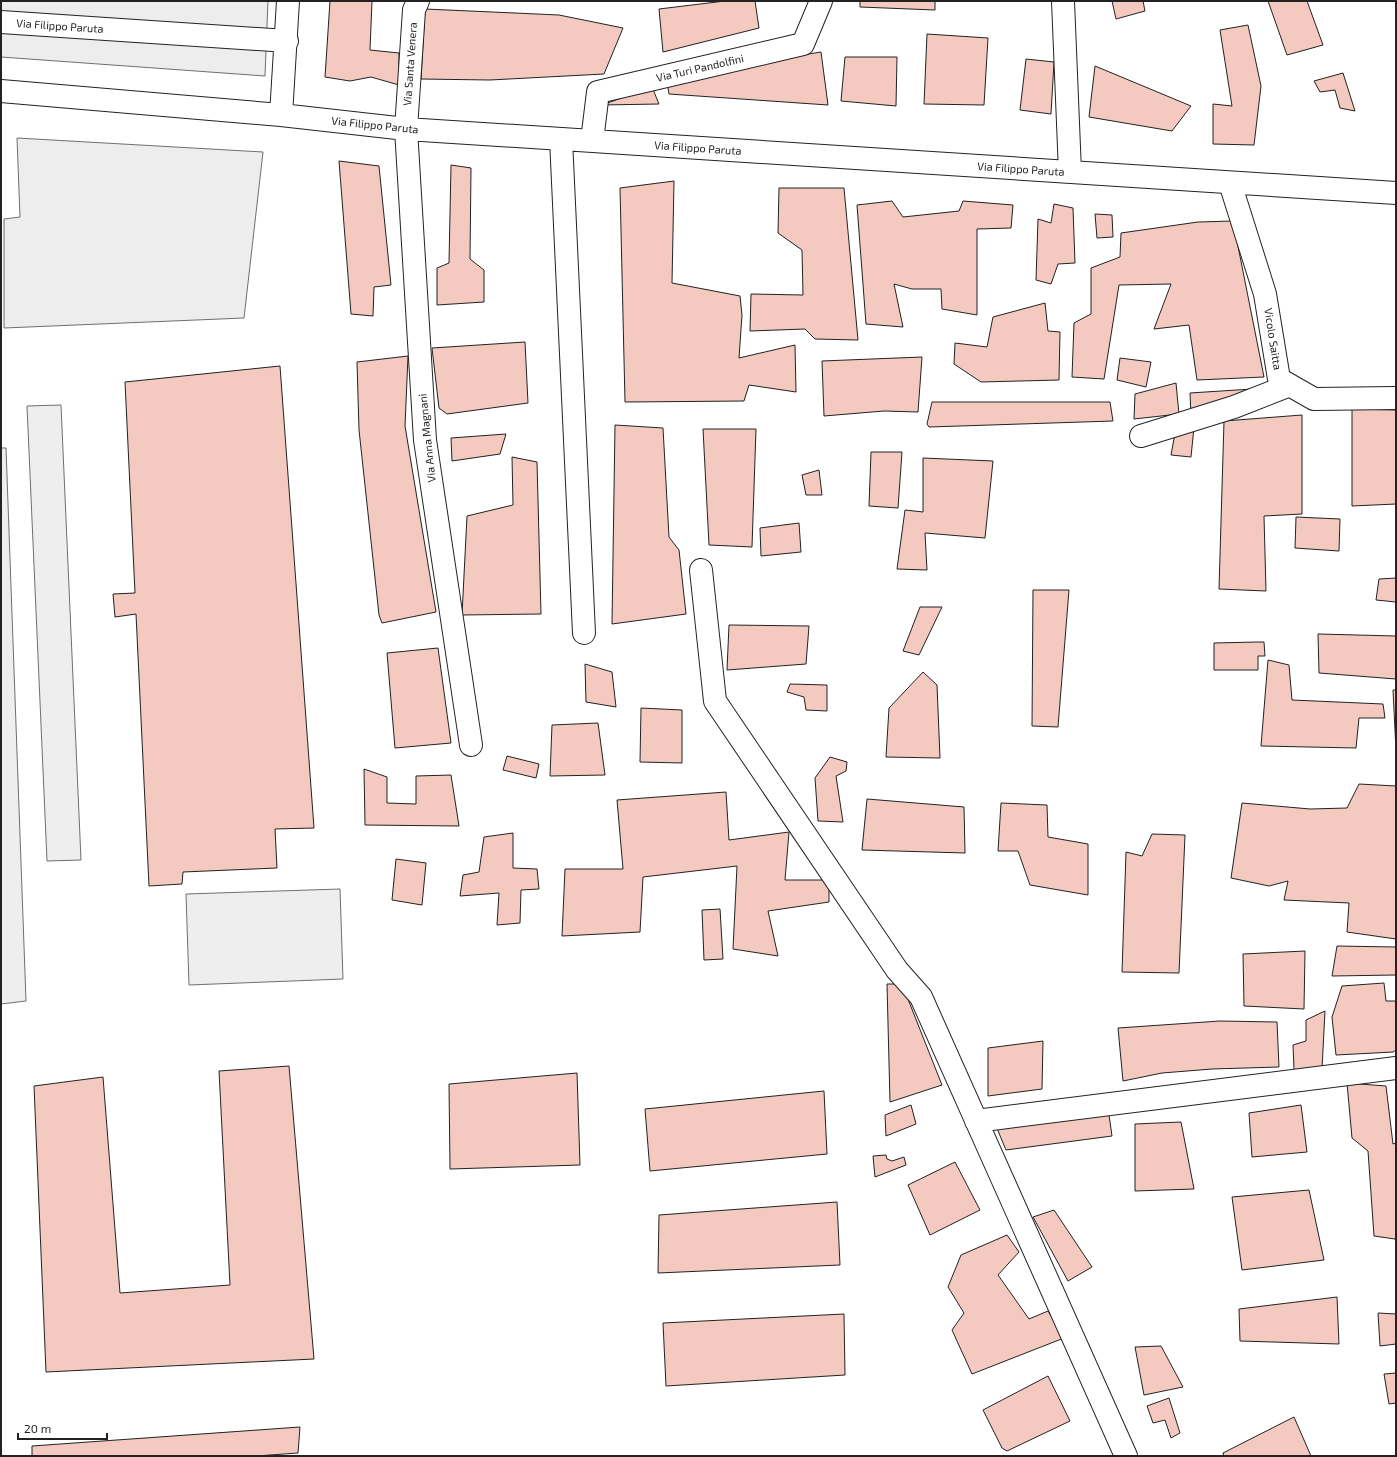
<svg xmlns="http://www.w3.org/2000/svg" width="1397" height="1457" viewBox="0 0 1397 1457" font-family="'Exo 2',sans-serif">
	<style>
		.green { fill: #eee; stroke: #6f6f6f }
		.parking { fill: #ededed; stroke: #6f6f6f }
		.building { fill: #f3c9c0; stroke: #222 }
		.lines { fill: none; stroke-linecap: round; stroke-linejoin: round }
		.minor-casing { stroke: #222; stroke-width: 24 }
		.minor { stroke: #fff; stroke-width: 22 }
		.labels { text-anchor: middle; stroke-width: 3; stroke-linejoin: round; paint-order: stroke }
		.street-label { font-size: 11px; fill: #222; stroke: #fff }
	</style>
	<rect width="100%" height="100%" fill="#fff"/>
	<path class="green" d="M 61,405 L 81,860 L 47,861 L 27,406 Z
		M 1,448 L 6,448 L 26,1001 L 1,1004 Z
		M 340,889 L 343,979 L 189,985 L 186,894 Z"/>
	<path class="parking" d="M 1,1 L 268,1 L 265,76 L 1,57 Z
		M 17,138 L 263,152 L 244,318 L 4,328 L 4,219 L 20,217 Z"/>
	<path class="building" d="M 330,1 L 372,1 L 370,50 L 399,53 L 399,85 L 371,77 L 350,81 L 325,77 Z
		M 725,1 L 755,1 L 759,28 L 663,52 L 659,9 Z
		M 860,1 L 935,1 L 935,10 L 860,7 Z
		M 1112,1 L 1143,1 L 1145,11 L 1116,19 Z
		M 1268,1 L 1307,1 L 1323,45 L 1287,55 Z
		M 425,9 L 559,15 L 623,28 L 604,74 L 490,80 L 421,79 Z
		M 1248,25 L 1261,86 L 1254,145 L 1213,144 L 1213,104 L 1232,106 L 1220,30 Z
		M 927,34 L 988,38 L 984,105 L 924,104 Z
		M 821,52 L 828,105 L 669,94 L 666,77 Z
		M 845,57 L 897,57 L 896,106 L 841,101 Z
		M 1026,59 L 1054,62 L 1051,114 L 1020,110 Z
		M 1095,66 L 1191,106 L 1172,131 L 1089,117 Z
		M 1343,73 L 1355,111 L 1340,108 L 1335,90 L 1320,92 L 1314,81 Z
		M 652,87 L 659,104 L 602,105 Z
		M 339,161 L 379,166 L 391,285 L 374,287 L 373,316 L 351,314 Z
		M 451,165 L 471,168 L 470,259 L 484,270 L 484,302 L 437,305 L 437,268 L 449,263 Z
		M 674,181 L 672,283 L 740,296 L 742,315 L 739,358 L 795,345 L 796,392 L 749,385 L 744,401 L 625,402 L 620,188 Z
		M 779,188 L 844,188 L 858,340 L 815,339 L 805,329 L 750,331 L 751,294 L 803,295 L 802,250 L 778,233 Z
		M 892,201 L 903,217 L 959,211 L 963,201 L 1013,205 L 1011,228 L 977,229 L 977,315 L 942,309 L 941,289 L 912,289 L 894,284 L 903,327 L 866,324 L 857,205 Z
		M 1054,204 L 1073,208 L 1075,263 L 1058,264 L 1051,284 L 1036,280 L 1038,219 L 1051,223 Z
		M 1095,214 L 1112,215 L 1113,237 L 1097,238 Z
		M 1233,221 L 1264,377 L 1197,380 L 1189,325 L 1154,329 L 1171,284 L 1119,285 L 1104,379 L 1072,377 L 1074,323 L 1091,314 L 1091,268 L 1120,257 L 1121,233 L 1198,222 Z
		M 1045,303 L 1048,331 L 1060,332 L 1059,380 L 981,382 L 954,364 L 955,343 L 987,347 L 993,317 Z
		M 525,342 L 528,403 L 447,414 L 439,408 L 432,348 Z
		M 408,356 L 405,426 L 436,612 L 382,623 L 379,615 L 359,430 L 357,362 Z
		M 922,357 L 918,412 L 884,411 L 824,416 L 822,361 Z
		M 1120,358 L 1151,362 L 1146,387 L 1117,380 Z
		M 280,366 L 314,828 L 275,829 L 277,868 L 183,872 L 182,884 L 149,886 L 136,614 L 115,617 L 113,594 L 135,593 L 125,382 Z
		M 1176,383 L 1179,414 L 1134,419 L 1135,394 Z
		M 1252,389 L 1191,417 L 1190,393 Z
		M 932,402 L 1110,402 L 1113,421 L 929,427 L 927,424 Z
		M 1352,409 L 1396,410 L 1396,504 L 1352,506 Z
		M 1302,415 L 1302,514 L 1264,516 L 1266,591 L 1219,589 L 1224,421 Z
		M 615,425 L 663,428 L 669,537 L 679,550 L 686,614 L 612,624 Z
		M 1194,427 L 1191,457 L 1171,455 L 1175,433 Z
		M 703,429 L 756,429 L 752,547 L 709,545 Z
		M 506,434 L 500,454 L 452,461 L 451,438 Z
		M 871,452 L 902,452 L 898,508 L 869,506 Z
		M 512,457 L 537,462 L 541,614 L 462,615 L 467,516 L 513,505 Z
		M 923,458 L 993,461 L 985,538 L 925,533 L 927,570 L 897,569 L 905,510 L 923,512 Z
		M 819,470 L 822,495 L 806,495 L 802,475 Z
		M 1296,517 L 1340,519 L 1339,551 L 1295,548 Z
		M 799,523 L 801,552 L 761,556 L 760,528 Z
		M 1396,578 L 1396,602 L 1376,600 L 1379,579 Z
		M 1033,590 L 1069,590 L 1058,727 L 1032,726 Z
		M 920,607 L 942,607 L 919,655 L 903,651 Z
		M 729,625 L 809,626 L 806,664 L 727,670 Z
		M 1318,634 L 1396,636 L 1396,679 L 1319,673 Z
		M 1257,642 L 1264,642 L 1265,656 L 1258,656 L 1258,670 L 1214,670 L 1214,643 Z
		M 438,648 L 451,743 L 395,748 L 387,653 Z
		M 1268,660 L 1289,665 L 1292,700 L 1383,704 L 1385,718 L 1359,718 L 1356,748 L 1261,746 Z
		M 585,664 L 612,672 L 616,707 L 586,702 Z
		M 923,672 L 937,685 L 940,758 L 886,757 L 889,708 Z
		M 790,684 L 827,685 L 827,711 L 806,710 L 804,697 L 787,692 Z
		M 1393,690 L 1396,690 L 1396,751 Z
		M 641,708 L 682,710 L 682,763 L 640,762 Z
		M 598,723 L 605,775 L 550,776 L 552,725 Z
		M 507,756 L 539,764 L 536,778 L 503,770 Z
		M 830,757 L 847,762 L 846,771 L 836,776 L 843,822 L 818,821 L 815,778 Z
		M 364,769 L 387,777 L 387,803 L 416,804 L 416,776 L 451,775 L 459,826 L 365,825 Z
		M 1359,784 L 1396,786 L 1396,939 L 1347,932 L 1349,903 L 1284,900 L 1288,881 L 1269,886 L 1231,878 L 1242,803 L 1310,809 L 1347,808 Z
		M 726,792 L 729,840 L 789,832 L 785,880 L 829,880 L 829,902 L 768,911 L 778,956 L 733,949 L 737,866 L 643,877 L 640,932 L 562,936 L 565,869 L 623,869 L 617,800 Z
		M 867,799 L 964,807 L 965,853 L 862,850 Z
		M 1001,803 L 1047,805 L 1048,837 L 1088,844 L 1088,895 L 1030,885 L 1018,851 L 998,851 Z
		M 513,833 L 513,868 L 537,869 L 539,889 L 521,890 L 520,923 L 497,925 L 499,893 L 460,896 L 463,875 L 479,872 L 484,837 Z
		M 1152,834 L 1185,835 L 1179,973 L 1122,972 L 1126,852 L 1142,856 Z
		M 396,859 L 426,863 L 422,905 L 392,900 Z
		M 720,909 L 723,959 L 704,960 L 702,910 Z
		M 1337,946 L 1396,947 L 1396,975 L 1332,976 Z
		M 1305,951 L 1304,1009 L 1244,1006 L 1243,954 Z
		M 1384,983 L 1386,1001 L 1396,1001 L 1396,1050 L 1393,1052 L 1336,1055 L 1332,1017 L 1342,986 Z
		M 887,984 L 902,984 L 942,1085 L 890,1102 Z
		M 1325,1011 L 1322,1069 L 1294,1070 L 1293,1045 L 1306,1041 L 1306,1020 Z
		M 1220,1021 L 1277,1022 L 1279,1067 L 1212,1069 L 1162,1073 L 1123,1081 L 1118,1028 Z
		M 1043,1041 L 1042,1089 L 988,1096 L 988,1048 Z
		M 289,1066 L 314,1359 L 46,1372 L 34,1086 L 103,1077 L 120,1293 L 230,1285 L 219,1071 Z
		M 577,1073 L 580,1165 L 450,1169 L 449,1084 Z
		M 1347,1083 L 1386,1086 L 1393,1144 L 1396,1143 L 1396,1242 L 1395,1239 L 1374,1236 L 1368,1151 L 1352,1138 Z
		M 824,1091 L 827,1154 L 650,1171 L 645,1109 Z
		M 911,1105 L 916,1124 L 886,1136 L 885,1115 Z
		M 1301,1105 L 1307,1152 L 1252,1157 L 1249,1113 Z
		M 1109,1115 L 1112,1136 L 1006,1150 L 996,1126 Z
		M 1181,1122 L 1194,1189 L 1135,1191 L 1135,1124 Z
		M 886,1155 L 887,1159 L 892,1161 L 904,1157 L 906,1165 L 875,1177 L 873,1156 Z
		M 955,1162 L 980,1210 L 930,1235 L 908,1185 Z
		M 1309,1190 L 1324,1260 L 1242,1270 L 1232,1197 Z
		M 837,1202 L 840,1265 L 658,1273 L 659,1215 Z
		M 1054,1210 L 1092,1267 L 1068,1281 L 1033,1217 Z
		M 1007,1235 L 1019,1252 L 998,1275 L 1029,1319 L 1048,1311 L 1064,1338 L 972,1374 L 952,1330 L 964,1313 L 948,1287 L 961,1255 Z
		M 1337,1297 L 1339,1344 L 1240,1341 L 1239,1309 Z
		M 1378,1313 L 1396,1314 L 1396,1344 L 1380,1346 Z
		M 844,1314 L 845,1375 L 666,1386 L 663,1323 Z
		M 1161,1346 L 1183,1387 L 1144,1395 L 1135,1347 Z
		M 1396,1373 L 1396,1403 L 1389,1404 L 1384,1374 Z
		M 1048,1376 L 1070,1421 L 1007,1451 L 1002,1448 L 983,1410 Z
		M 1169,1398 L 1180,1433 L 1171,1438 L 1165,1420 L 1153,1423 L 1147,1406 Z
		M 1294,1417 L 1311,1456 L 1224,1456 L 1223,1453 Z
		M 300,1427 L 298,1453 L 256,1456 L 32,1456 L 32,1446 Z"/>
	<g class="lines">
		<g class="minor-casing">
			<path id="minor" d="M 418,1 L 414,10 L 406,129 L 425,440 L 471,745
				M 1063,1 L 1070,172
				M 1,22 L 287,41
				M 1,91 L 281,115 L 406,129 L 1396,193
				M 281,115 L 288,1
				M 561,139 L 584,633
				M 592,141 L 598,92 L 803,44 L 821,1
				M 1230,183 L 1265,294 L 1279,379 L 1314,399 L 1396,398
				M 1141,436 L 1234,407 L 1290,385
				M 701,570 L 715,701 L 897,970 L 921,997 L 1126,1456
				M 976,1121 L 1396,1068"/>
		</g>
		<use href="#minor" class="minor"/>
	</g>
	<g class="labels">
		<g class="street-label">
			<text transform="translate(60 26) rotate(4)" y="4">Via Filippo Paruta</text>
			<text transform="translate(410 64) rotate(-86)" y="4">Via Santa Venera</text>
			<text transform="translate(700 68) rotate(-13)" y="4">Via Turi Pandolfini</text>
			<text transform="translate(375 125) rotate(6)" y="4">Via Filippo Paruta</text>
			<text transform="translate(698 148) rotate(4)" y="4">Via Filippo Paruta</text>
			<text transform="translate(1021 169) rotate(4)" y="4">Via Filippo Paruta</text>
			<text transform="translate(1273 339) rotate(81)" y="4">Vicolo Saitta</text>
			<text transform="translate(427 438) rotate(-96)" y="4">Via Anna Magnani</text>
		</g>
	</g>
	<rect width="1397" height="1457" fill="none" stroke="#222222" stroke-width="4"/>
	<path d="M18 1433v6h89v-6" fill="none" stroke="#222222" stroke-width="2"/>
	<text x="24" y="1433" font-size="12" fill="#222222" stroke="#ffffff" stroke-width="3" paint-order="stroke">20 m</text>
</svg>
